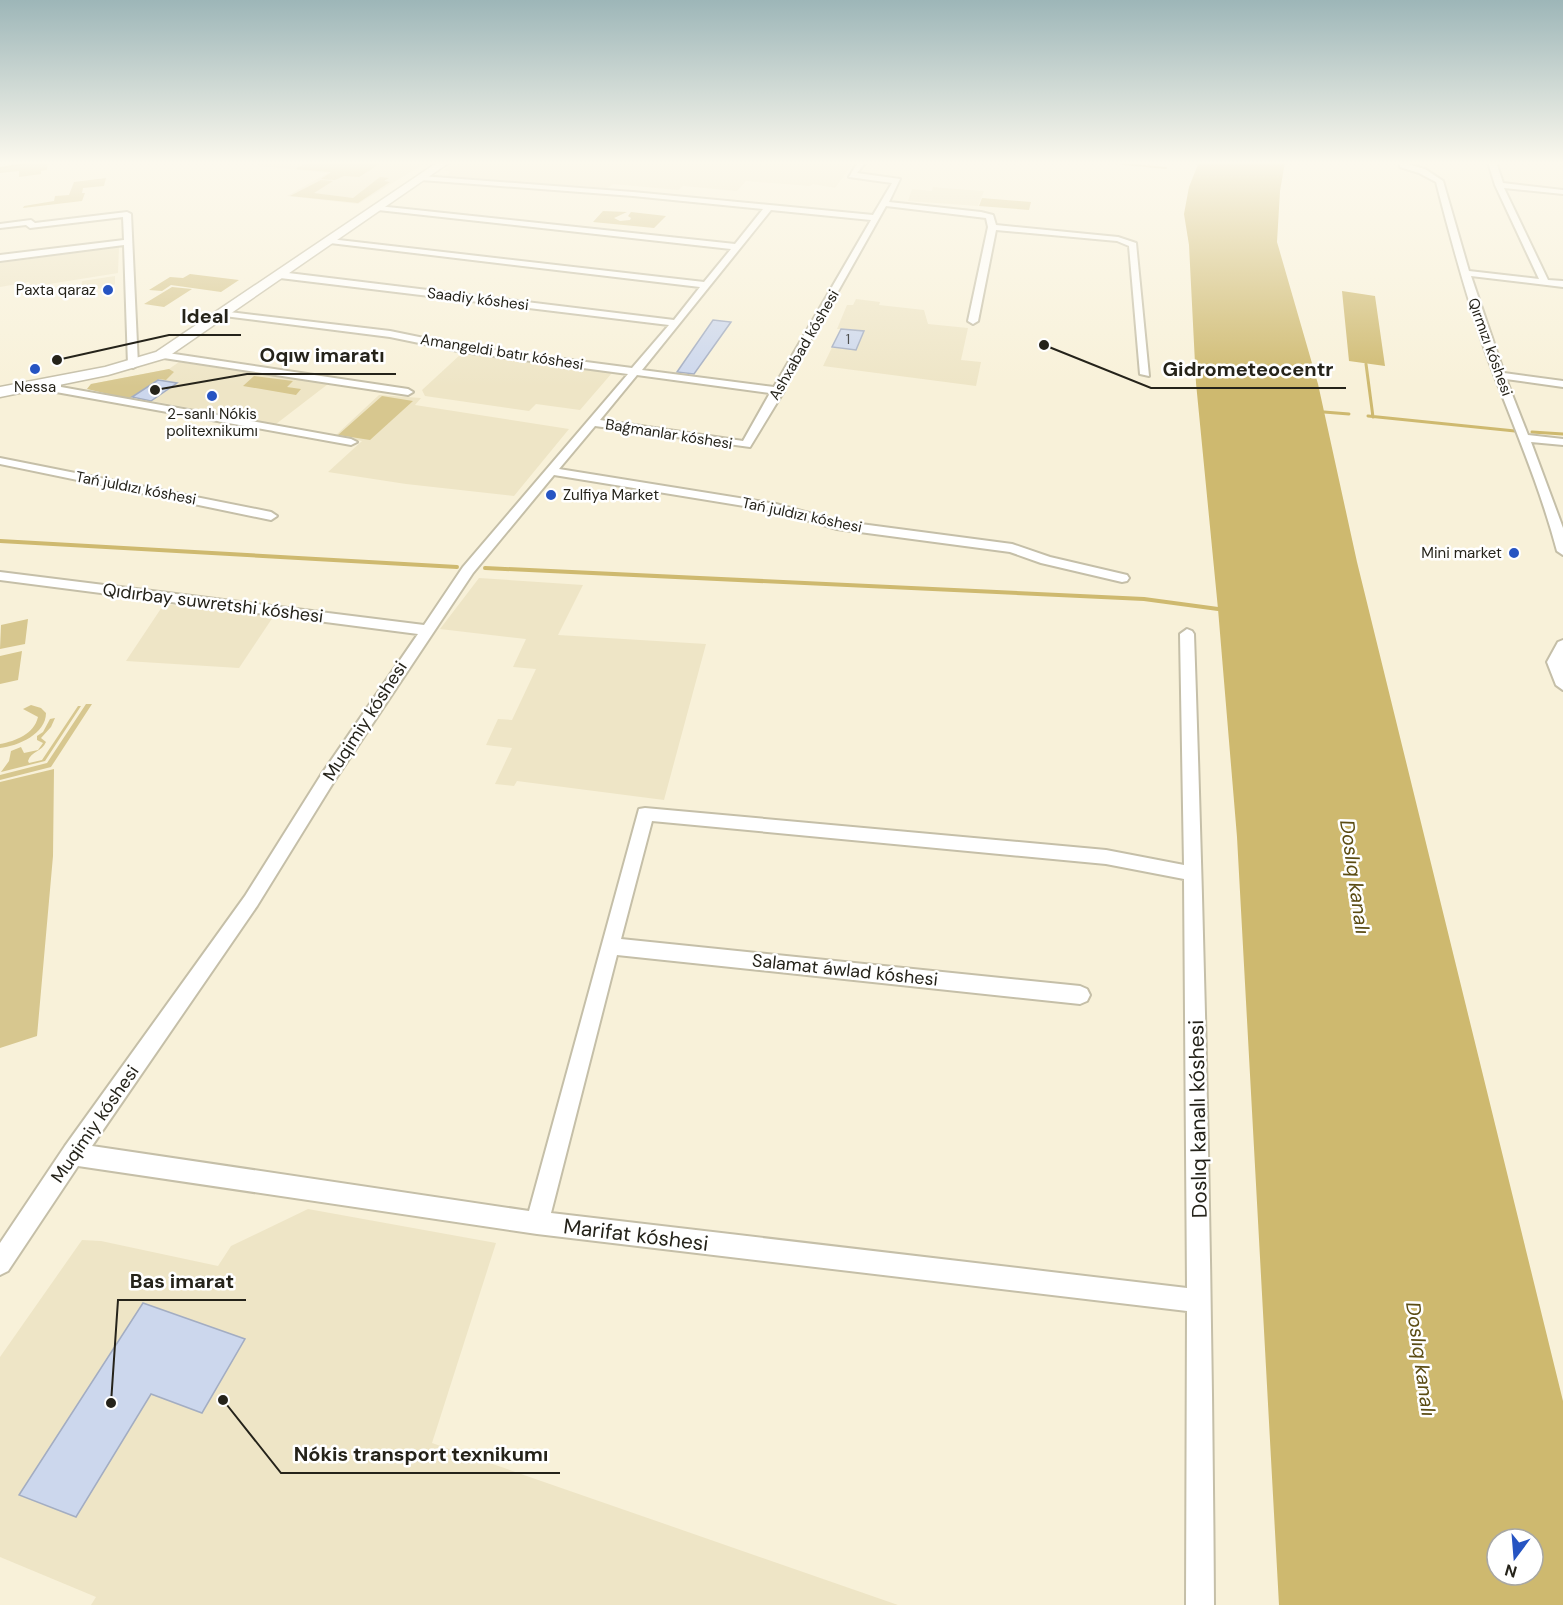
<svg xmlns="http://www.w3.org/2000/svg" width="1563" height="1605" viewBox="0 0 1563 1605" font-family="'DM Sans',sans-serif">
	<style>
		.built { fill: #eee5c6 }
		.green { fill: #d7c78f }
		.water { fill: #ceb96f; fill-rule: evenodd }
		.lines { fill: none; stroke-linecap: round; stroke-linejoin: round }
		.stream-far2 { stroke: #ceb96f; stroke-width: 2 }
		.stream-far1 { stroke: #ceb96f; stroke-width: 3 }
		.stream { stroke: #ceb96f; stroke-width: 4 }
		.building { fill: #ccd7ed; stroke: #a3adc2; stroke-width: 1.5 }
		.street-casing { stroke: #c5bfa8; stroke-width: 4 }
		.secondary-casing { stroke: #c5bfa8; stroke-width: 3 }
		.street { fill: #fff; fill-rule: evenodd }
		.secondary { fill: #fff; fill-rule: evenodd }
		.poi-dot { fill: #2654c2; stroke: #fff; stroke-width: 2 }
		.labels { text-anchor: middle; stroke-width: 5; stroke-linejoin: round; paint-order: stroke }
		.far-number-label { font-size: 14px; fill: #4f504f }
		.far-poi-label { font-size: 15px; fill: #25231a; stroke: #fff; text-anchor: end }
		.far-street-label { font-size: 15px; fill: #25231a; stroke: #fff }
		.street-label { font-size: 18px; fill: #25231a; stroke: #fff }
		.water-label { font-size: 20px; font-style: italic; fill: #5b4c13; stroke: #fff }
		.near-street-label { font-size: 21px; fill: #25231a; stroke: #fff }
		.leader { fill: none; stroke: #25231a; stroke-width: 2 }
		.callout-dot { fill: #25231a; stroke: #fff; stroke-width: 2 }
		.callout-label { font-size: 20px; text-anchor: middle; font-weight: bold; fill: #25231a; stroke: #fff; stroke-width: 5; stroke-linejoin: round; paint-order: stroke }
	</style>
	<rect width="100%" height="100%" fill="#f8f1d9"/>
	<path class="built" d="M 257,162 L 427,162 L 358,204 L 287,196 L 328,173 L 261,166 Z
		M 457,162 L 854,162 L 835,188 L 813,184 L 810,186 L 746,181 L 737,191 L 683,186 L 678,190 L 613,184 L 608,188 L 443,177 L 451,172 L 444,170 Z
		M 933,187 L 943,188 L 984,191 L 978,206 L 908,201 L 912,189 L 932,191 Z
		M 119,247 L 118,273 L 31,287 L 29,282 L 0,287 L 0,263 Z
		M 115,276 L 115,284 L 110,287 L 81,291 L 82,281 Z
		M 856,299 L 880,302 L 879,305 L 924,310 L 928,324 L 968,328 L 961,360 L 981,362 L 976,386 L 823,366 L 841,329 L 837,329 L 847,305 L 853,305 Z
		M 461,354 L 612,373 L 580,410 L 536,404 L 529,411 L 425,396 L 422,390 Z
		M 179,362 L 328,384 L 276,424 L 87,389 L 91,384 L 169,369 Z
		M 379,395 L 421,398 L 415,405 L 569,429 L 514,496 L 406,484 L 328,472 L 362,441 L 335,436 Z
		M 479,578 L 583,585 L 558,635 L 706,644 L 664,800 L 517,781 L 514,786 L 495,784 L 512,748 L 486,745 L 498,719 L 512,720 L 536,669 L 513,667 L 526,639 L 440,629 Z
		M 164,604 L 273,617 L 239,668 L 126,661 Z
		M 308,1209 L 496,1243 L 432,1443 L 898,1605 L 91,1605 L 96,1597 L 0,1557 L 0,1357 L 82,1240 L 101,1241 L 218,1266 L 231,1246 Z"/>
	<path class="green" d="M 48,162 L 47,170 L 41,171 L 41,174 L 19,177 L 19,171 L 0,173 L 0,168 Z
		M 309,162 L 383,162 L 359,177 L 344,176 L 335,180 L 321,179 L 331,172 L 295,169 Z
		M 380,177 L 389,178 L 384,181 L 390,182 L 358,203 L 290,196 L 321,180 L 333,181 L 314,193 L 353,198 Z
		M 106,178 L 104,186 L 83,188 L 82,193 L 85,193 L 82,201 L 23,208 L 24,206 L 54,201 L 55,196 L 69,195 L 74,182 Z
		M 982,198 L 1031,202 L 1029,210 L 979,206 Z
		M 603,211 L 627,212 L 614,218 L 620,221 L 630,220 L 631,218 L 628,216 L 631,212 L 666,216 L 654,228 L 593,222 Z
		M 190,274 L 239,280 L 221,292 L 171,285 L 162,291 L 149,290 L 170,277 L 183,278 Z
		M 172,287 L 192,289 L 164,307 L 144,304 Z
		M 169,369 L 174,372 L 166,380 L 159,379 L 129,399 L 87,389 L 91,384 Z
		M 254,376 L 293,381 L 287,387 L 301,389 L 296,395 L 243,386 Z
		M 382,396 L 413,401 L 370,440 L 338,435 Z
		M 28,619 L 25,644 L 0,649 L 1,625 Z
		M 22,651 L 18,680 L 0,684 L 0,656 Z
		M 86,704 L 92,704 L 51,767 L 0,780 L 0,775 L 47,763 Z
		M 31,705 L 41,708 L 46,713 C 46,734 18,746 0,748 L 0,744 C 16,741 34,734 38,717 L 23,709 Z
		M 78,706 L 81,706 L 45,761 L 1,772 L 9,761 L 11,751 L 21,747 L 24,753 L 38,750 L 43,743 L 37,740 L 37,736 L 43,732 L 50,719 L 55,718 L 51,727 L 41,738 L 46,742 C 42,752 31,751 28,761 L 29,763 L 42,760 Z
		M 54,769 L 53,856 L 37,1036 L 0,1048 L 0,782 Z"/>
	<path class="water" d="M 1199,162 L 1285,162 L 1280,191 L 1277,242 L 1318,384 L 1357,562 L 1563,1401 L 1563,1605 L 1279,1605 L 1237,837 L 1218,609 L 1196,383 L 1189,245 L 1184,214 L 1189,187 ZM 1497,1539 L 1533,1539 L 1533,1575 L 1497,1575 Z
		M 1342,291 L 1375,296 L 1385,366 L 1349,361 Z"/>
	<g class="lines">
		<path class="stream-far2" d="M 1109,162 L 1117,163
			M 1123,164 L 1166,168
			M 0,168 L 36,162"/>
		<path class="stream-far1" d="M 1366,364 L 1373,417
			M 1324,412 L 1349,414
			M 1368,416 L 1515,431
			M 1532,432 L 1563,434"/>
		<path class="stream" d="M 0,541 L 457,567
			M 485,568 L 1144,599 L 1218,609"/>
	</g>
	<path class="building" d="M 713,320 L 731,322 L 694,374 L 677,372 Z
		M 841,329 L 864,331 L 856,350 L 832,347 Z
		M 158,380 L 177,383 L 151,401 L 132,397 Z
		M 143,1303 L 245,1339 L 202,1413 L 151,1394 L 76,1517 L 19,1495 Z"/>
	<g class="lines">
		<g class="street-casing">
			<path id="street" d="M 858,162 L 866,162 L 857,173 L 900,179 L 889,202 L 981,212 L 993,215 L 996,225 L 1118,237 L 1136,243 L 1149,376 L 1140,374 L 1129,246 L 1117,241 L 996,230 L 978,321 L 973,324 L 968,321 L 988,227 L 986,218 L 886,206 L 783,389 L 784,391 L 750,447 L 595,426 L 559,469 L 776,504 L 838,521 L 1012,544 L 1050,557 L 1127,575 L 1129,578 L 1127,581 L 1122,582 L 1041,563 L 1010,552 L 837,529 L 775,511 L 554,475 L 473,573 L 333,783 L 257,906 L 92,1146 L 529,1211 L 639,809 L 645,808 L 1106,850 L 1184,865 L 1180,634 L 1187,629 L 1192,631 L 1194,634 C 1205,958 1212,1281 1214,1605 L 1186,1605 L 1187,1311 L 537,1234 L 78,1166 L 8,1271 L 0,1275 L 0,1243 L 65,1146 L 245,896 L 321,775 L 418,634 L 0,580 L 0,572 L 424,625 L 463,567 L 628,374 L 463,352 L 390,337 L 224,316 L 221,315 L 221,311 L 390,331 L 463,346 L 632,368 L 669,325 L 280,278 L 276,275 L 280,272 L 674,320 L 700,287 L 330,243 L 326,241 L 330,239 L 704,282 L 731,249 L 378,210 L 374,208 L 378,206 L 735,244 L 763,209 L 633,196 L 421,180 L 417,178 L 421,176 L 633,192 L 873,215 L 892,183 L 849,177 ZM 771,210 L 871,220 L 774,387 L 642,370 ZM 637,375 L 770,393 L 743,441 L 600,420 ZM 652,821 L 1106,864 L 1184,879 L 1187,1288 L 551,1213 L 617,955 L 1080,1004 L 1087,1001 L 1090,995 L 1087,989 L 1080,986 L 621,939 Z
				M 1400,162 L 1408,162 L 1407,164 L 1425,169 L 1443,181 L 1469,271 L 1539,279 L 1495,185 L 1488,162 L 1496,162 L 1503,183 L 1563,190 L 1563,194 L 1504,188 L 1548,280 L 1563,281 L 1563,287 L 1471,276 L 1504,373 L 1563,381 L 1563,387 L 1506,379 L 1528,435 L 1563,439 L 1563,445 L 1531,442 L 1563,528 L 1563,555 L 1557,551 C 1539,483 1510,418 1486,353 C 1466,296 1451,240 1436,182 L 1419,173 L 1400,167 Z
				M 127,212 L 131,214 L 138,365 L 133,368 L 128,365 L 124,245 L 0,261 L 0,255 L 124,240 L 123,217 L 30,228 L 26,225 L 0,228 L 0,224 L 31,220 L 35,223 Z
				M 161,352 L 408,389 L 413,392 L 408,395 L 157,357 L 157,353 Z
				M 56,378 L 61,381 L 61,387 L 351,439 L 357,442 L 351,445 L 56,392 L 51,389 L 51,381 Z
				M 0,458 L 271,512 L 277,516 L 271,520 L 0,464 Z
				M 1563,640 L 1563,690 L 1556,685 L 1547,662 L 1558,642 Z"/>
		</g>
		<g class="secondary-casing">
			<path id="secondary" d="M 438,162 L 450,162 L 166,358 L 108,375 L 0,397 L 0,387 L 105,367 L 156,352 Z"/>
		</g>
		<use href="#street" class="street"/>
		<use href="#secondary" class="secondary"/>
	</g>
	<linearGradient id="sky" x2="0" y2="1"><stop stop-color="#9db6b8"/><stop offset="0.42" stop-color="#fcf9ee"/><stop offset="1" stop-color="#fcf9ee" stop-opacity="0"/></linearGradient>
	<rect width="1563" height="387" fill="url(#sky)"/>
	<g class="poi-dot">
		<circle cx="108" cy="290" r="6"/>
		<circle cx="35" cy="369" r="6"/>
		<circle cx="212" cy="396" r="6"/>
		<circle cx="551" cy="495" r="6"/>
		<circle cx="1514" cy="553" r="6"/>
	</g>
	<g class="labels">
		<g class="far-number-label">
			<text x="848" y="344">1</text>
		</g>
		<g class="far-poi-label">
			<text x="96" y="295">Paxta qaraz</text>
			<text x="35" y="392" text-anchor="middle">Nessa</text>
			<text x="212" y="419" text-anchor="middle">2-sanlı Nókis<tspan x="212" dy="17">politexnikumı</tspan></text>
			<text x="563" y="500" text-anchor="start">Zulfiya Market</text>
			<text x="1502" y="558">Mini market</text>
		</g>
		<g class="far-street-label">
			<text transform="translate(478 299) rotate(7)" y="5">Saadiy kóshesi</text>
			<text transform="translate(804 345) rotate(-60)" y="5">Ashxabad kóshesi</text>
			<text transform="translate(1490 347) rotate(70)" y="5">Qırmızı kóshesi</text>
			<text transform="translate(502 352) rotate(9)" y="5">Amangeldi batır kóshesi</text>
			<text transform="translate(669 434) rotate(9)" y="5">Baǵmanlar kóshesi</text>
			<text transform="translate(136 488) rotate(11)" y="5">Tań juldızı kóshesi</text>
			<text transform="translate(802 515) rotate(12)" y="5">Tań juldızı kóshesi</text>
		</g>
		<g class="street-label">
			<text transform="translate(213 603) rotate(7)" y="6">Qıdırbay suwretshi kóshesi</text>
			<text transform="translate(365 721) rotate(-57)" y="6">Muqimiy kóshesi</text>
			<text transform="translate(845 970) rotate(6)" y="6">Salamat áwlad kóshesi</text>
			<text transform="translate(95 1124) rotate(-55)" y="6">Muqimiy kóshesi</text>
		</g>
		<g class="water-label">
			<text transform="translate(1355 877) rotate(82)" y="7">Doslıq kanalı</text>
			<text transform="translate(1421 1359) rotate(82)" y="7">Doslıq kanalı</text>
		</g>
		<g class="near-street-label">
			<text transform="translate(1198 1119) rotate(-91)" y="7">Doslıq kanalı kóshesi</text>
			<text transform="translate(636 1235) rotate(7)" y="7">Marifat kóshesi</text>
		</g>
	</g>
	<path class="leader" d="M57 360L169 335H241M155 390L247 374H396M1044 345L1151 388H1346M111 1403L118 1300H246M223 1400L281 1473H560"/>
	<g class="callout-dot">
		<circle cx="57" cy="360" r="6"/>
		<circle cx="155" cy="390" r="6"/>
		<circle cx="1044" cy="345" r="6"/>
		<circle cx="111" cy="1403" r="6"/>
		<circle cx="223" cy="1400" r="6"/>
	</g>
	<g class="callout-label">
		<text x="205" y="323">Ideal</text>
		<text x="322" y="362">Oqıw imaratı</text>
		<text x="1248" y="376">Gidrometeocentr</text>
		<text x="182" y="1288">Bas imarat</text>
		<text x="421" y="1461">Nókis transport texnikumı</text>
	</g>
	<g transform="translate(1515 1557) rotate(196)"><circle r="28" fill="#ffffff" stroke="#a8a7a3" stroke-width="1.5"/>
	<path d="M0-4.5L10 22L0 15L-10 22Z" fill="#2654c2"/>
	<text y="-9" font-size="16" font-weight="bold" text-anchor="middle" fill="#25231a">N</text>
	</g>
</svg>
